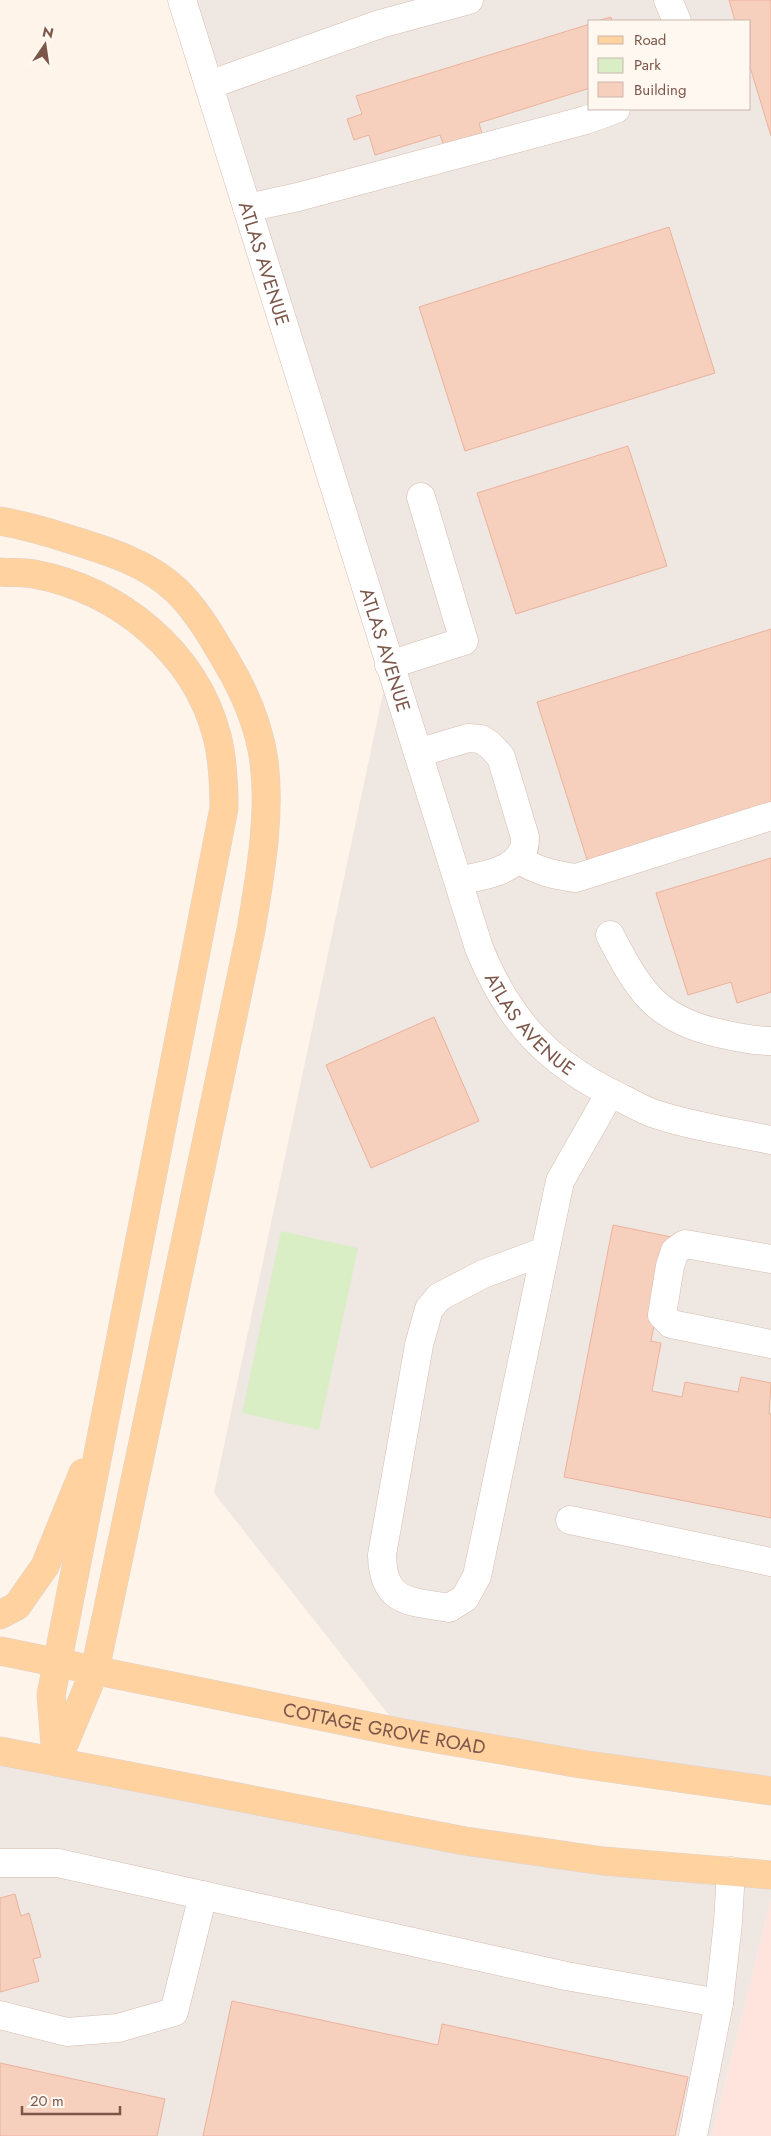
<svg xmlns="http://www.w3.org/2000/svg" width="771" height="2136" viewBox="0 0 771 2136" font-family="Jost,sans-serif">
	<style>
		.commercial { fill: #ffe3dc }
		.industrial { fill: #efe7e2; fill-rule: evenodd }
		.green { fill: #daeec5 }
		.building { fill: #f7cfbd; stroke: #ebb29c }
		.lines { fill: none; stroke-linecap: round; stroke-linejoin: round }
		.minor-casing { stroke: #d5bcaf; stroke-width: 29 }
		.major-casing { stroke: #ddd3d0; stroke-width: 29 }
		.minor { stroke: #fff; stroke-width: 28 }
		.major { stroke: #ffd29f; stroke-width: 28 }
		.labels { text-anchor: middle; stroke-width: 5; stroke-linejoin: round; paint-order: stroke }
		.street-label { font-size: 19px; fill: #7c5649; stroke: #fff8f1 }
	</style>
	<rect width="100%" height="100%" fill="#fef4e9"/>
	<path class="commercial" d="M 771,1899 L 771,2136 L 712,2136 Z"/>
	<path class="industrial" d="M 182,0 L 771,0 L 771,1791 L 403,1733 L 214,1493 L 389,665 ZM 590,21 L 750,21 L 750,109 L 590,109 Z
		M 0,1751 L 465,1841 L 771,1875 L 771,1899 L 712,2136 L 0,2136 Z"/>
	<path class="green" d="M 281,1231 L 358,1248 L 319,1430 L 242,1413 Z"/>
	<path class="building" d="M 729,0 L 771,0 L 771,136 L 750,67 L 750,21 L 735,21 Z
		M 611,17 L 612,21 L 597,21 Z
		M 590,24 L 590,88 L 479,123 L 483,137 L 445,149 L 440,135 L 375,155 L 369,135 L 354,140 L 347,119 L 362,114 L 356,96 Z
		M 669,227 L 715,373 L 465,451 L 419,307 Z
		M 628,446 L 667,566 L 516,614 L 477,493 Z
		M 771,629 L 771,812 L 590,869 L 537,702 Z
		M 771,858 L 771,992 L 737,1003 L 731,982 L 688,995 L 656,893 Z
		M 434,1017 L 479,1121 L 371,1168 L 326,1065 Z
		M 613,1225 L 671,1237 L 651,1341 L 661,1343 L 652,1391 L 682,1397 L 685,1382 L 738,1392 L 741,1377 L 771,1383 L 769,1414 L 771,1414 L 771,1518 L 564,1477 Z
		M 15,1894 L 21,1916 L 29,1913 L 41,1957 L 33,1959 L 39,1981 L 0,1992 L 0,1898 Z
		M 232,2001 L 438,2045 L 442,2024 L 688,2077 L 675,2136 L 203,2136 Z
		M 0,2063 L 165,2099 L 157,2136 L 0,2136 Z"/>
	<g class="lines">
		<g class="minor-casing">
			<g id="minor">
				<path id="s1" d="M 182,0 L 479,948 C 509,1022 549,1064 621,1098 C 631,1103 642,1109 652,1113 C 690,1126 732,1132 771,1140"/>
				<path d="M 668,0 L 677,21"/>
				<path d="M 209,85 L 380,24 L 469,0"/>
				<path d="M 247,208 L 298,197 L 586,120 L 616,109"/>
				<path d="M 389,665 L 464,641 L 421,497"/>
				<path d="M 418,753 L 468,738 L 481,739 L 490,745 L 501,757 L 525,837 C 525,842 525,848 522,852 C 512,873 479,876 459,881"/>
				<path d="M 518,859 C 537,871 553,875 576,878 L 771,816"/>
				<path d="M 610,935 C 638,989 655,1019 718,1033 C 735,1037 753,1041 771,1041"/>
				<path d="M 545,1251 L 483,1274 L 439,1297 L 429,1309 L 419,1345 L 382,1555 C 383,1604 410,1601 449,1608 L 465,1598 L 477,1576 L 560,1181 L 610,1093"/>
				<path d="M 771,1259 L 685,1244 L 675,1251 L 670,1266 L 662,1315 L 671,1324 L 771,1344"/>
				<path d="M 570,1520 L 771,1562"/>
				<path d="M 0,1863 L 58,1863 L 566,1976 L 719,2003 L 728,1922 L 731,1871"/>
				<path d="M 0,2015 L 67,2032 L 118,2028 L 174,2012 L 203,1895"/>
				<path d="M 693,2136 L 719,2003"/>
			</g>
		</g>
		<g class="major-casing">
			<g id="major">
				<path d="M 0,521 C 23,525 44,531 66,538 C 105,550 147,562 177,591 C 197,611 211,635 225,659 C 243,689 259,725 264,761 C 271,817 260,875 251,930 L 95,1670 L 57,1761"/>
				<path d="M 0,572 C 11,573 23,572 34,574 C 119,590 195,652 217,736 C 223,760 224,784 224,808 L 51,1695 L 56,1757"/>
				<path d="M 0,1615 L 17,1606 L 45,1566 L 83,1473"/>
				<path id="s2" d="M 0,1651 L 403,1733 L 581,1764 L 771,1791"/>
				<path d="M 0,1751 L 465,1841 L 603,1861 L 771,1875"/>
			</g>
		</g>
		<use href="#minor" class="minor"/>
		<use href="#major" class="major"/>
	</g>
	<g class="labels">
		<g class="street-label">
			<text dy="7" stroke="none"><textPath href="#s1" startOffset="276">ATLAS AVENUE</textPath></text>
			<text dy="7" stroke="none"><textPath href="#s1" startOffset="681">ATLAS AVENUE</textPath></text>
			<text dy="7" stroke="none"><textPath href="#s1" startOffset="1086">ATLAS AVENUE</textPath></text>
			<text dy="7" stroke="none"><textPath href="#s2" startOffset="392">COTTAGE GROVE ROAD</textPath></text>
		</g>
	</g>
	<rect x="588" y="20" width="162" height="90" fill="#fff8f1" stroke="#cbb7ae"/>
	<rect x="598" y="36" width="25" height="8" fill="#ffd29f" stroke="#cbb7ae"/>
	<text x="634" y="45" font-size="15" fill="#7c5649">Road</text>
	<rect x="598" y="58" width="25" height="15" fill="#daeec5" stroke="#cbb7ae"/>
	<text x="634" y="70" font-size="15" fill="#7c5649">Park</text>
	<rect x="598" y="82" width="25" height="15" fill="#f7cfbd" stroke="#cbb7ae"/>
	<text x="634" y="95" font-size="15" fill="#7c5649">Building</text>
	<g transform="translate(45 45) rotate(13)" stroke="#fff8f1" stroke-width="4" paint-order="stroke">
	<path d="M0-4L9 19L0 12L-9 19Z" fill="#7c5649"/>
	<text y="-8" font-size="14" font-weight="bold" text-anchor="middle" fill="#7c5649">N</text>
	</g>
	<path d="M22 2106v8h98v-8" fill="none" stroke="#7c5649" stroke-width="2.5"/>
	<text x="30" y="2106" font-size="15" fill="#7c5649" stroke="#fff8f1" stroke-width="4" paint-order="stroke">20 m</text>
</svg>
